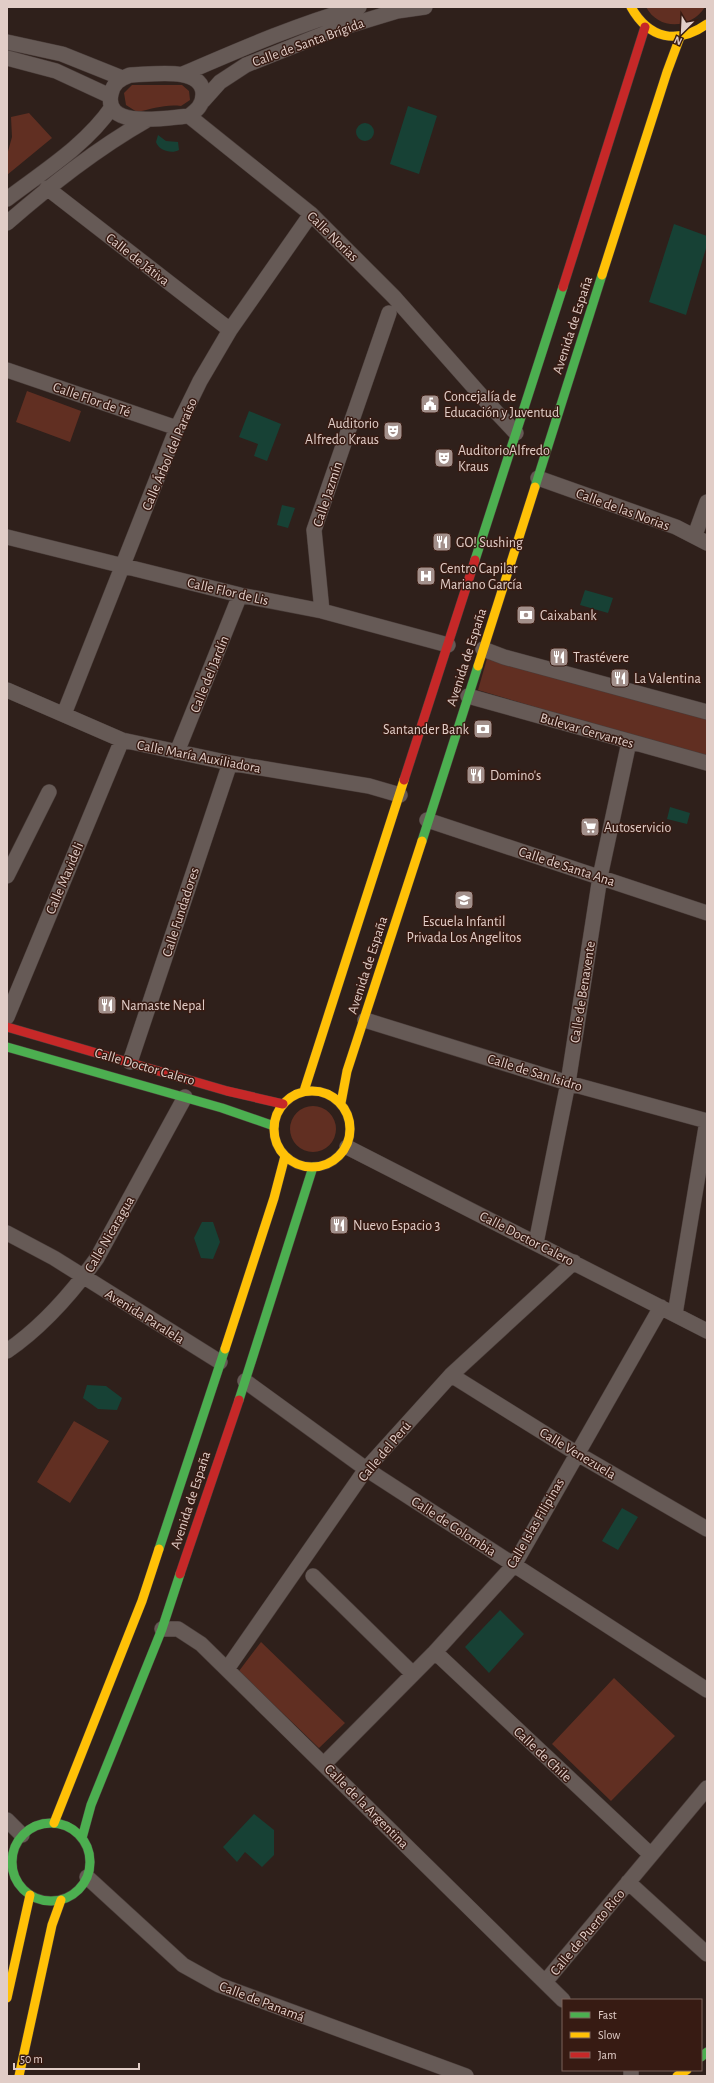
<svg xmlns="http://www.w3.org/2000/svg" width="714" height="2083" viewBox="0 0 714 2083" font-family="'Alegreya Sans',sans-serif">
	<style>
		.green { fill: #612f22 }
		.water { fill: #174135 }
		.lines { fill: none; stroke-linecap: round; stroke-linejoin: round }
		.street-casing { stroke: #4a3d3a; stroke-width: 16 }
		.fast-casing { stroke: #4a3d3a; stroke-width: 10 }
		.slow-casing { stroke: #4a3d3a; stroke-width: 10 }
		.jam-casing { stroke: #4a3d3a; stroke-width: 10 }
		.street { stroke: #665a56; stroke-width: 15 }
		.fast { stroke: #4caf50; stroke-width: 9 }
		.slow { stroke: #ffc107; stroke-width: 9 }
		.jam { stroke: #c62828; stroke-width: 9 }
		.labels { text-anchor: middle; stroke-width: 3; stroke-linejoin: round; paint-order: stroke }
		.street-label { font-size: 14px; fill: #e1cdc7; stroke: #371b13 }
		.poi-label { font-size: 14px; fill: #e1cdc7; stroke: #371b13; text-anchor: start }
	</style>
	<rect width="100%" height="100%" fill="#2f201b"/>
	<path class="green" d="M 646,7 L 705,7 C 691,29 659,31 646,7 Z
		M 132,85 L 182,85 L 189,91 L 190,100 L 181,106 C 165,104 152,109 137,112 L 126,105 L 124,93 Z
		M 29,113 L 52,138 L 7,175 L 7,155 L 12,137 L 11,117 Z
		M 27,391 L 81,411 L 70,442 L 16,422 Z
		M 488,655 L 707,717 L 707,758 L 478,690 Z
		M290 1129a23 23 0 1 1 46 0a23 23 0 1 1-46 0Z
		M 74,1421 L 109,1441 L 70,1503 L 37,1482 Z
		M 261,1642 L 345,1723 L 319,1748 L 239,1671 Z
		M 614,1678 L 675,1736 L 611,1801 L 552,1744 Z"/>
	<path class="water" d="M 408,106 L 437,116 L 419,174 L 390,164 Z
		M356 132a9 9 0 1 1 18 0a9 9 0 1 1-18 0Z
		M 158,135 L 166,141 L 178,142 L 179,150 C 172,154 159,151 156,142 Z
		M 674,224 L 707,236 L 707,245 L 686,315 L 649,302 Z
		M 249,411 L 281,424 L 267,461 L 254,456 L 258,444 L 239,437 Z
		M 282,505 L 295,508 L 288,528 L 277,525 Z
		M 585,590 L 613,598 L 608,613 L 580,605 Z
		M 670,807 L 690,813 L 687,824 L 667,819 Z
		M 202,1222 L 213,1222 L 220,1242 L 213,1259 L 201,1258 L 194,1238 Z
		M 87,1385 L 106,1386 L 122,1398 L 117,1410 L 98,1409 L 83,1398 Z
		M 622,1508 L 638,1517 L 618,1550 L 602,1541 Z
		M 500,1610 L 524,1634 L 489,1673 L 465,1647 Z
		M 254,1814 L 274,1830 L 274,1855 L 262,1867 L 245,1852 L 237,1862 L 223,1847 Z"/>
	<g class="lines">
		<g class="street-casing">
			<path id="street" d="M 7,42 L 62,54 L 122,78
				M 7,58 L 56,71 L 110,96
				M 183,74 C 241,49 298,24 359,7
				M 203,101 L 220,82 L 246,65 L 331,31 L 397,11 L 425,7
				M 189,116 C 197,110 203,105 203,94 C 203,65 149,75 130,75 C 120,79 113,83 111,94 C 103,131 170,117 189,116 L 311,214 L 394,297 L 486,401 L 516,433
				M 47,188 L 230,330
				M 7,199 C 44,171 86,145 112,107
				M 7,223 C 51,185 96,149 147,120
				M 7,370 L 177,428
				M 538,478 L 676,527 L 707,543
				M 695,535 L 707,502
				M 7,537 L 240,595 L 322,611 L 448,645
				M 322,611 L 314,530 L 389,313
				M 483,649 L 504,657 L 707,712
				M 7,690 L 122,740 L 230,763 L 369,786 L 400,795
				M 468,696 L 707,763
				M 64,714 L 177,428 L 200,381 L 230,330 L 311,214
				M 177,752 L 240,595
				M 427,820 L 707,913
				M 7,876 L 49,792
				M 7,1017 L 122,740
				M 365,1020 L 568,1083 L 707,1121
				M 130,1062 L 230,763
				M 347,1147 L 707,1331
				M 7,1233 L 54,1258 L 220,1362
				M 536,1243 L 568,1083 L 600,877 L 629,742
				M 675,1314 L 707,1121
				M 7,1351 C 42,1327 72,1293 97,1258 L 185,1097
				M 451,1375 L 576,1453 L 707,1529
				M 245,1381 L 366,1469 L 707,1690
				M 313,1576 L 413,1674
				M 162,1629 L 178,1629 L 201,1644 L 563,2000
				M 435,1652 L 651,1855
				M 227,1669 L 366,1469 L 451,1375 L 574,1262
				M 324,1764 L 435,1652 L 514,1565 L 661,1307
				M 7,1820 L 22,1835
				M 87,1877 L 183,1965 L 219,1985 L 466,2076
				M 628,1882 L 707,1954
				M 545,1982 L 707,1788
				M 631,2070 L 631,2076"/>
		</g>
		<g class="fast-casing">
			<path id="fast" d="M 535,487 L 602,275
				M 475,560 L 563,287
				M 422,841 L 478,666
				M 7,1047 L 222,1108 L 274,1126
				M 239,1400 L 313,1167
				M 159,1549 L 225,1349
				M12 1862a39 39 0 1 1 78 0a39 39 0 1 1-78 0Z
				M 82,1838 L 91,1805 L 162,1629 L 180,1574
				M 701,2057 L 707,2052"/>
		</g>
		<g class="slow-casing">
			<path id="slow" d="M 631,7 C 649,39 677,45 707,24
				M 602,275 L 667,72 L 680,37
				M 478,666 L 535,487
				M274 1129a38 38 0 1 1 76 0a38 38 0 1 1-76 0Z
				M 304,1091 L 404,780
				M 341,1103 L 347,1071 L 422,841
				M 225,1349 L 274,1198 L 285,1156
				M 54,1823 L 142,1601 L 159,1549
				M 7,1998 L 30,1895
				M 19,2076 L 52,1925 L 61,1900
				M 677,2076 L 687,2070"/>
		</g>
		<g class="jam-casing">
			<path id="jam" d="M 563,287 L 645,27
				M 404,780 L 475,560
				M 7,1027 L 227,1091 L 283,1104
				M 180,1574 L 239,1400"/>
		</g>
		<use href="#street" class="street"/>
		<use href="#fast" class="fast"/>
		<use href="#slow" class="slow"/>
		<use href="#jam" class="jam"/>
	</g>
	<defs>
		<g id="civic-square" transform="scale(1)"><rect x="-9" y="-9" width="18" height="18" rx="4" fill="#a3908b" stroke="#371b13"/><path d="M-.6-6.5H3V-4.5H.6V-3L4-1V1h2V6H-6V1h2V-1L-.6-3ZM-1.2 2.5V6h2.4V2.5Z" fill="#fff"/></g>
		<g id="theatre-square" transform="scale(1)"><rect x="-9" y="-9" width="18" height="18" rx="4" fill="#a3908b" stroke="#371b13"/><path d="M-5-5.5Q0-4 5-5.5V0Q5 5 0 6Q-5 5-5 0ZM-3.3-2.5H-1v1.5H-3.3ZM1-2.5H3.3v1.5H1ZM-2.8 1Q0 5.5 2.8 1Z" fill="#fff"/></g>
		<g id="restaurant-square" transform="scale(1)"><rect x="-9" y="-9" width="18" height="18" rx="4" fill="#a3908b" stroke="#371b13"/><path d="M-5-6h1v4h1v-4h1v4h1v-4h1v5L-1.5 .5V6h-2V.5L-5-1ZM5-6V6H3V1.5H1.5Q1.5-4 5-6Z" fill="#fff"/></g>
		<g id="hospital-square" transform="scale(1)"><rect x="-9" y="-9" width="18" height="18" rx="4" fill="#a3908b" stroke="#371b13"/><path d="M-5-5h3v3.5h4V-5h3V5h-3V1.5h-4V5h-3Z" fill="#fff"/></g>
		<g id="bank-square" transform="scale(1)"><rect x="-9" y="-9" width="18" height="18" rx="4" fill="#a3908b" stroke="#371b13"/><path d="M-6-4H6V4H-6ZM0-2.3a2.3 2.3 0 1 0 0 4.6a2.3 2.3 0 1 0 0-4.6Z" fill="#fff"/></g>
		<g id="supermarket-square" transform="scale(1)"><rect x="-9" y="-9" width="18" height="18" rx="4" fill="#a3908b" stroke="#371b13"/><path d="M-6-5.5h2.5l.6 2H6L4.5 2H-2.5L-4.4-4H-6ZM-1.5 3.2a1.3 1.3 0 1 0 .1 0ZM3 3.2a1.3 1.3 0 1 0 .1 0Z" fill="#fff"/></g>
		<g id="school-square" transform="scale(1)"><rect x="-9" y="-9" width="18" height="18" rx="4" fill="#a3908b" stroke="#371b13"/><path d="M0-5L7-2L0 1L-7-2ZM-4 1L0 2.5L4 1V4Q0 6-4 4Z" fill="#fff"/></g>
	</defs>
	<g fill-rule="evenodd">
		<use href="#civic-square" x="430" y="404"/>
		<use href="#theatre-square" x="393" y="431"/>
		<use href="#theatre-square" x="444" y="458"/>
		<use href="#restaurant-square" x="442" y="542"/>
		<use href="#hospital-square" x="426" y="576"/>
		<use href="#bank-square" x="526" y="615"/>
		<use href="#restaurant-square" x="559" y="657"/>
		<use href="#restaurant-square" x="620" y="678"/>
		<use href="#bank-square" x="483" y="729"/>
		<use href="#restaurant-square" x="476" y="775"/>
		<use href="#supermarket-square" x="590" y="827"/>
		<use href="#school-square" x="464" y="900"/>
		<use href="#restaurant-square" x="107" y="1005"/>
		<use href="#restaurant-square" x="339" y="1225"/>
	</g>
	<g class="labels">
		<g class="street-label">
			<text transform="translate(308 42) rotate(-20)" y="5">Calle de Santa Brígida</text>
			<text transform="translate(333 236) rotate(44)" y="5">Calle Norias</text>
			<text transform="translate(138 259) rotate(38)" y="5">Calle de Játiva</text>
			<text transform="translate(572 325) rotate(-72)" y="5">Avenida de España</text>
			<text transform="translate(92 399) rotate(19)" y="5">Calle Flor de Té</text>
			<text transform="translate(169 454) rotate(-67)" y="5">Calle Árbol del Paraíso</text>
			<text transform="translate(327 494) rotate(-72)" y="5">Calle Jazmín</text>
			<text transform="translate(623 509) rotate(20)" y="5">Calle de las Norias</text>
			<text transform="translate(228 591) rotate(13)" y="5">Calle Flor de Lis</text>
			<text transform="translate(466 657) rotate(-72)" y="5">Avenida de España</text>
			<text transform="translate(209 674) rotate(-68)" y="5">Calle del Jardín</text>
			<text transform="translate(587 730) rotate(16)" y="5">Bulevar Cervantes</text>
			<text transform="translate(199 756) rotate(11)" y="5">Calle María Auxiliadora</text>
			<text transform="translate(567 866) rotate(18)" y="5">Calle de Santa Ana</text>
			<text transform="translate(64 878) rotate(-67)" y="5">Calle Mavideli</text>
			<text transform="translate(180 912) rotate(-72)" y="5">Calle Fundadores</text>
			<text transform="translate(367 965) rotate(-72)" y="5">Avenida de España</text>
			<text transform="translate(582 992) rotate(-81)" y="5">Calle de Benavente</text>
			<text transform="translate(145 1066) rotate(16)" y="5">Calle Doctor Calero</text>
			<text transform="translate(535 1072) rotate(17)" y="5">Calle de San Isidro</text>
			<text transform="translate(109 1234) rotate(-60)" y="5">Calle Nicaragua</text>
			<text transform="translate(527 1238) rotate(27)" y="5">Calle Doctor Calero</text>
			<text transform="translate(145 1316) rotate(32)" y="5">Avenida Paralela</text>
			<text transform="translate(384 1451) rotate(-50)" y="5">Calle del Perú</text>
			<text transform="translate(578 1453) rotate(31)" y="5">Calle Venezuela</text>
			<text transform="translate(190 1500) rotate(-72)" y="5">Avenida de España</text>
			<text transform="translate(535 1523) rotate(-60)" y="5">Calle Islas Filipinas</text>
			<text transform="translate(454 1526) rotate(33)" y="5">Calle de Colombia</text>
			<text transform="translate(543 1754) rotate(43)" y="5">Calle de Chile</text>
			<text transform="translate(367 1806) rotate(45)" y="5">Calle de la Argentina</text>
			<text transform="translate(587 1932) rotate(-50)" y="5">Calle de Puerto Rico</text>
			<text transform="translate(262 2001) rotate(21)" y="5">Calle de Panamá</text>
		</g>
		<g class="poi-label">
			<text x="444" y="401">Concejalía de<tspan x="444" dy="16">Educación y Juventud</tspan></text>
			<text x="379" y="428" text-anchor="end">Auditorio<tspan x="379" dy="16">Alfredo Kraus</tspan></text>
			<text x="458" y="455">AuditorioAlfredo<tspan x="458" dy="16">Kraus</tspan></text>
			<text x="456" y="547">GO! Sushing</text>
			<text x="440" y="573">Centro Capilar<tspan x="440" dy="16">Mariano García</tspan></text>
			<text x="540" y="620">Caixabank</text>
			<text x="573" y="662">Trastévere</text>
			<text x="634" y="683">La Valentina</text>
			<text x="469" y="734" text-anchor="end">Santander Bank</text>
			<text x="490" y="780">Domino's</text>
			<text x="604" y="832">Autoservicio</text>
			<text x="464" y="926" text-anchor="middle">Escuela Infantil<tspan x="464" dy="16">Privada Los Angelitos</tspan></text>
			<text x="121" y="1010">Namaste Nepal</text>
			<text x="353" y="1230">Nuevo Espacio 3</text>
		</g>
	</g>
	<rect width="714" height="2083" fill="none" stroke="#e1cdc7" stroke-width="16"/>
	<rect x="562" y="1999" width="140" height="72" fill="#371b13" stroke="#7b625b"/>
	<rect x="570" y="2012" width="20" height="6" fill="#4caf50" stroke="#7b625b"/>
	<text x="598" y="2019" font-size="12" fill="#e1cdc7">Fast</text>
	<rect x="570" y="2032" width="20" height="6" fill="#ffc107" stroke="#7b625b"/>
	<text x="598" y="2039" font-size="12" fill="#e1cdc7">Slow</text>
	<rect x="570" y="2052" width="20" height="6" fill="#c62828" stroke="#7b625b"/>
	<text x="598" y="2059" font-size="12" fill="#e1cdc7">Jam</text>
	<g transform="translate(682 32) rotate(204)" stroke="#371b13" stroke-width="3" paint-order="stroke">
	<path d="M0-3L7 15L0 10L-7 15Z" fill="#e1cdc7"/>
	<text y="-6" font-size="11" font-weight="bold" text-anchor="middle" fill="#e1cdc7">N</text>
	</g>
	<path d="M14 2063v6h125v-6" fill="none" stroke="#e1cdc7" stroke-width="2"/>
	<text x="20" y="2063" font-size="12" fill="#e1cdc7" stroke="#371b13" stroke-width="3" paint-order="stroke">50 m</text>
</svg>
